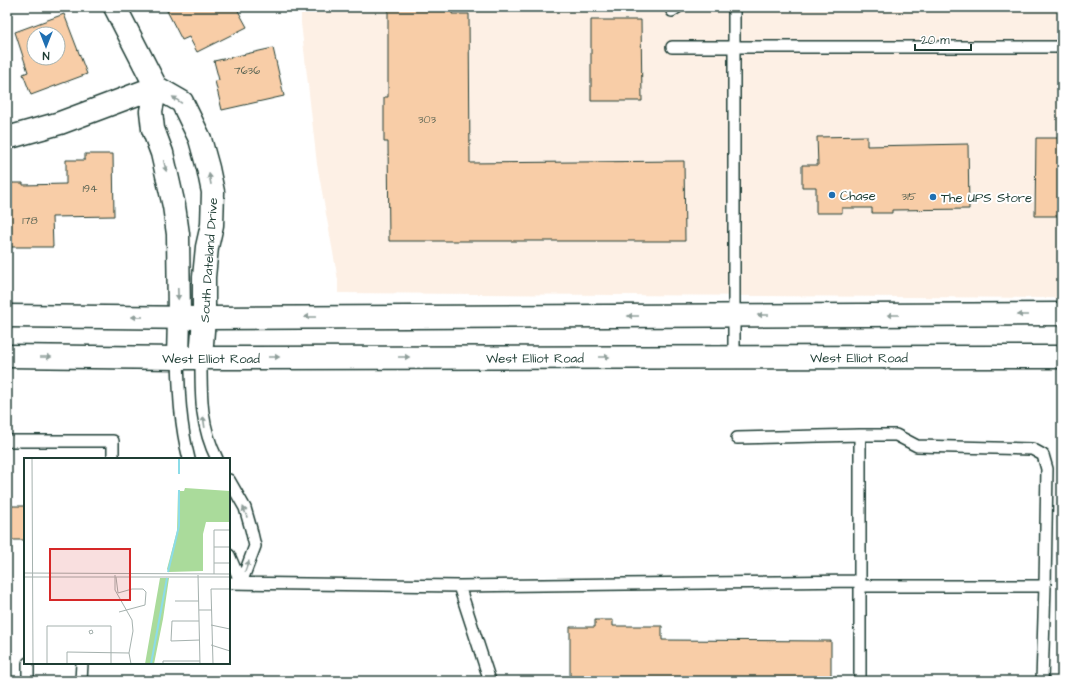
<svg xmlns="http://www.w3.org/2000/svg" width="1069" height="688" viewBox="0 0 1069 688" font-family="'Architects Daughter',sans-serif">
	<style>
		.built { fill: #fdf0e5 }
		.building { fill: #f8cda7; stroke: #1f3d34; fill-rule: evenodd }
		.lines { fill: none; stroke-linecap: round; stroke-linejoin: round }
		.service-casing { stroke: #1f3d34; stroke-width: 14 }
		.minor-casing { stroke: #1f3d34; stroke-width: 25 }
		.secondary-casing { stroke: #1f3d34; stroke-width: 25 }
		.service { stroke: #fff; stroke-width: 11 }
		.minor { stroke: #fff; stroke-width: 22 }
		.secondary { stroke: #fff; stroke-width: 22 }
		.oneway { fill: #8f9e9a }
		.poi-dot { fill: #1f6fb2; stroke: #fff; stroke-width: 1.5 }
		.labels { text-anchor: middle; stroke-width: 4; stroke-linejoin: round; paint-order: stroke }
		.number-label { font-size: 11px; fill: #556151 }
		.poi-label { font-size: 13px; fill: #1f3d34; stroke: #fff; text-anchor: start }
		.street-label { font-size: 13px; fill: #1f3d34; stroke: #fff }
		.inset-river { fill: none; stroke: #8cdce8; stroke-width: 2 }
		.inset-road { fill: none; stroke: #a5b1ae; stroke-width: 1 }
		.view { fill: #d62828; fill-opacity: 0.15; stroke: #d62828; stroke-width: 2 }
		.inset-edge { fill: none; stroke: #1f3d34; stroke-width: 2 }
	</style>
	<rect width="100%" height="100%" fill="#fff"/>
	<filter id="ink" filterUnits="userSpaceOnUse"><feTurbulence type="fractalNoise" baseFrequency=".025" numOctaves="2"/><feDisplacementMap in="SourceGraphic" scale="8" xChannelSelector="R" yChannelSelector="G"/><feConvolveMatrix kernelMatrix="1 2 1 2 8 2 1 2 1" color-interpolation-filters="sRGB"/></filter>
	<g filter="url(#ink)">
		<path class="built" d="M 301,7 L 1062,7 L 1062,298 L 338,293 L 338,280 L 317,164 L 301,23 Z"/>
		<path class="building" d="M 165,7 L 236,7 L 247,27 L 197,52 L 189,37 L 182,40 Z
			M 388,7 L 452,7 L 452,14 L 469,14 L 470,163 L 684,161 L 685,241 L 389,241 L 388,142 L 384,142 L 384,97 L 388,97 Z
			M 64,14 L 87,74 L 31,95 L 23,74 L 28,72 L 15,32 ZM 34,34 L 58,34 L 58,58 L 34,58 Z
			M 591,20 L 641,20 L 642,101 L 591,101 Z
			M 273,48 L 284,96 L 222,110 L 215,81 L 219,80 L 214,61 Z
			M 867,136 L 867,146 L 968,144 L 969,209 L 892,210 L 892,213 L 872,213 L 872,208 L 842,208 L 842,213 L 816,213 L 816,187 L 802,187 L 802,165 L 818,165 L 817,137 Z
			M 1036,138 L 1062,138 L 1062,214 L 1060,214 L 1060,216 L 1035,216 Z
			M 85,154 L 113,154 L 114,216 L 52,217 L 53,247 L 7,247 L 7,183 L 23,183 L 23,185 L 66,184 L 66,160 L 85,160 Z
			M 7,506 L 25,506 L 25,540 L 7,540 Z
			M 595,620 L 613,620 L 613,626 L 662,626 L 662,640 L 831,641 L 831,681 L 570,681 L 570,627 L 595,627 Z"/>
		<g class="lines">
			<g class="service-casing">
				<path id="service" d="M 672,11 L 678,7
					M 672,47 L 1062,47
					M 201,357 C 201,394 200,425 217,459
					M 734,357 L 734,7
					M 178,358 C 179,393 180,424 189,459
					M 737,438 L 860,435 L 860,681
					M 7,441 L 113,441 L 113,459
					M 229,480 L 245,508 L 251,529 L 255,546 L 241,583 L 229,555
					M 229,583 L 459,586 L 490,681
					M 459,586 L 860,581
					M 860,586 L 1045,586 L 1047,469 L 1043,455 L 1032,449 L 917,446 L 896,435 L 860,435
					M 28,681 L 28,663
					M 81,681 L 82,663
					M 1042,681 L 1045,586"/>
			</g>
			<g class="minor-casing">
				<path id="minor" d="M 115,7 L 156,87 L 182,102 L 200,139 L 208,168 L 213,192 L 212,225 L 207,247 L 204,277 L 204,318 L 201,357
					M 156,87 L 151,111 L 153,129 L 162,153 L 174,206 L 178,234 L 179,317 L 178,358
					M 7,138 L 60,123 L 156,87"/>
			</g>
			<g class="secondary-casing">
				<g id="secondary">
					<path d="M 7,316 L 204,318 L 1062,314"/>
					<path id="s1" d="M 7,356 L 178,358 L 1062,357"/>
				</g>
			</g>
			<use href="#service" class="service"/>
			<use href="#minor" class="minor"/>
			<use href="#secondary" class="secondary"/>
		</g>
		<defs><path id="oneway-solid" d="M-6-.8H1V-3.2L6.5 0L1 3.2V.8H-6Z"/></defs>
		<g class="oneway">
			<use href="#oneway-solid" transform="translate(177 100) rotate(-145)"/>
			<use href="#oneway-solid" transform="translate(165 166) rotate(77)"/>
			<use href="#oneway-solid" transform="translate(210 179) rotate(-100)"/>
			<use href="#oneway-solid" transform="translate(178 294) rotate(88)"/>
			<use href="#oneway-solid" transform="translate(763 315) rotate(180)"/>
			<use href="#oneway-solid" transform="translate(893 315) rotate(180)"/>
			<use href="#oneway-solid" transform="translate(1023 315) rotate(180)"/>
			<use href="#oneway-solid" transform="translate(633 316) rotate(180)"/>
			<use href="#oneway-solid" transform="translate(137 317) rotate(-180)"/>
			<use href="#oneway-solid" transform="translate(310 317) rotate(180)"/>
			<use href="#oneway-solid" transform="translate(46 357)"/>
			<use href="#oneway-solid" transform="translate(274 357)"/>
			<use href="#oneway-solid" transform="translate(404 357)"/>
			<use href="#oneway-solid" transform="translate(604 357)"/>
			<use href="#oneway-solid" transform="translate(204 422) rotate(-98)"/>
			<use href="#oneway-solid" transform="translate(245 512) rotate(-111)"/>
			<use href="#oneway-solid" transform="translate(247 566) rotate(-70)"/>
		</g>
	</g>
	<g class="poi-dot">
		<circle cx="832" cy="195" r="4"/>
		<circle cx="933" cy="197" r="4"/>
	</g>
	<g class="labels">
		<g class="number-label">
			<text x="247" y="74">7636</text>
			<text x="427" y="123">303</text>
			<text x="90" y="192">194</text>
			<text x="909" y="200">315</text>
			<text x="30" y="224">178</text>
		</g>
		<g class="poi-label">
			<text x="840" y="200">Chase</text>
			<text x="941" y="202">The UPS Store</text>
		</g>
		<g class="street-label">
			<text transform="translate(208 260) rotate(-86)" y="5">South Dateland Drive</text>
			<text dy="5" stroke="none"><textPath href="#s1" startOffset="204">West Elliot Road</textPath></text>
			<text dy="5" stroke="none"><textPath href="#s1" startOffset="528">West Elliot Road</textPath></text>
			<text dy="5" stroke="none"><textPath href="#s1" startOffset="852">West Elliot Road</textPath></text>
		</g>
	</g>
	<g transform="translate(24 458)">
		<rect width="206" height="206" fill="#fff"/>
		<path d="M 161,30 L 206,33 L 206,64 L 182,64 L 179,76 L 179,113 L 145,114 L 143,111 L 153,73 L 154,33 L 160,33 ZM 136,120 L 145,120 L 139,161 L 130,206 L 121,206 Z" fill="#aadb9b"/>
		<path class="inset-river" d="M 155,16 L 155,0M 144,114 L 155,68 L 155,32M 127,206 L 143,120"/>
		<path class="inset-road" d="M 8,0 L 9,206M 190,89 L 206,89M 190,105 L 206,105M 0,115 L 206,116M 190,116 L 190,72 L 206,72M 91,117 L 91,132 L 108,162 L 109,173 L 105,195 L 107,206M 174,117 L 176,206M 0,119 L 206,119M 92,119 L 94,135M 94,135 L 108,131 L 119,131 L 122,134 L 121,147 L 95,154M 151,143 L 175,143M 175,152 L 188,152M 175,163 L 148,163 L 147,183 L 176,182M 187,167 L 206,171M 68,172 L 69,175 L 66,176 L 65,173 ZM 187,187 L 206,193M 23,206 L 23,168 L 87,168 L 87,206M 43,206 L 43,194 L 105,195M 139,206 L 139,203 L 176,203M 189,206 L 187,131 L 206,131"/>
		<path class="view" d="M 26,91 L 106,91 L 106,142 L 26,142 Z"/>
		<rect width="206" height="206" class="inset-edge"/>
	</g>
	<rect width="1069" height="688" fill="none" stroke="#fff" stroke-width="24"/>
	<rect x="12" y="12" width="1045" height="664" fill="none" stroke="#1f3d34" stroke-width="1.5" filter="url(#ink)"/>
	<g transform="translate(46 46) rotate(180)"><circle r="19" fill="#ffffff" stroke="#a5b1ae"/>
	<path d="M0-3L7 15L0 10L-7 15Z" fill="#1f6fb2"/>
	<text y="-6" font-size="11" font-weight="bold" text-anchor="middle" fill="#1f3d34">N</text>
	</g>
	<path d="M915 44v6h56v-6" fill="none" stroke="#1f3d34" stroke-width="2"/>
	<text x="921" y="44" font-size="12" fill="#1f3d34" stroke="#ffffff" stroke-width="3" paint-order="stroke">20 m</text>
</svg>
